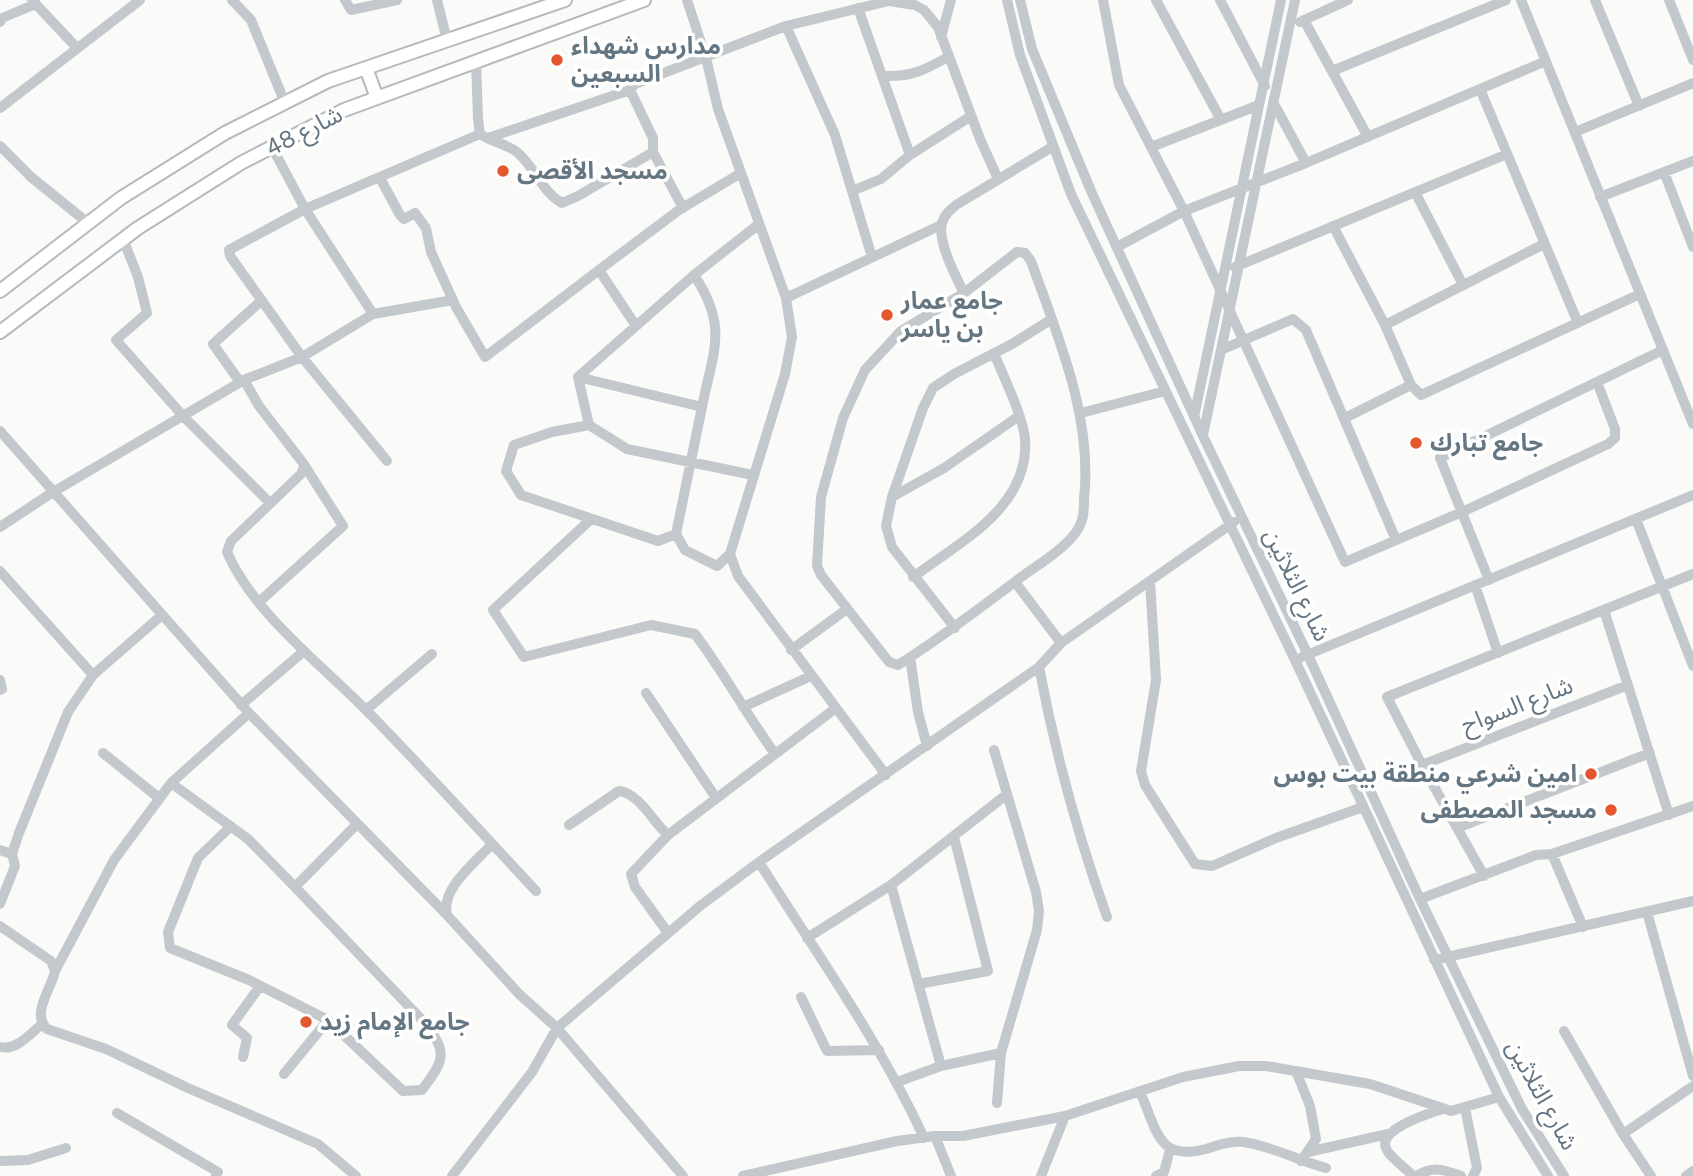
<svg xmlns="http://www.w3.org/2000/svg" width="1693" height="1176" viewBox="0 0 1693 1176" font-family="Figtree,'Noto Sans Arabic',sans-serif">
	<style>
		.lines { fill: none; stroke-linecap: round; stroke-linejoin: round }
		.major-casing { stroke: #b5babe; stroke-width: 16 }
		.minor { stroke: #c3c8cc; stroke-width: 10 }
		.major { stroke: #fff; stroke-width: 12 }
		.poi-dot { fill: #e4572e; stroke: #fff; stroke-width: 2.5 }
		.labels { text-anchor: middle; stroke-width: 7; stroke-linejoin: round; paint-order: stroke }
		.poi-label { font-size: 24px; font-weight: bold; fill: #657683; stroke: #fff; text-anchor: start }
		.street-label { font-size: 24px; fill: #657683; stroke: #fff }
	</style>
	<rect width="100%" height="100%" fill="#fafaf8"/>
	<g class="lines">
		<g class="major-casing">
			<path id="major" d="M 366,68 L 377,98
				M 0,291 L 121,198 L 225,133 L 328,81 L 565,0
				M 0,332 L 138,228 L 241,163 L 344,110 L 644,0"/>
		</g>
		<path class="minor" d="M 32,0 L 77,48
			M 232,0 L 251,20 L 285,103
			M 345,0 L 351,10 L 397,0
			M 437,0 L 447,40
			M 1007,0 L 1020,55 L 1071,194 L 1295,660 L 1499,1097 L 1548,1176
			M 1020,0 L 1032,49 L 1091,191 L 1203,436 L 1308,655 L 1420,899 L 1522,1109 L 1564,1176
			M 1103,0 L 1119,85 L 1184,211 L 1345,562 L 1462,512 L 1608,444 L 1615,438 L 1615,429 L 1597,382
			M 1156,0 L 1221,120
			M 1220,0 L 1265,86
			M 1521,0 L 1693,424
			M 1595,0 L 1639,106
			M 1669,0 L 1693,60
			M 858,8 L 910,155
			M 1304,20 L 1368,137
			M 0,22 L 2,18 L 36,4
			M 1300,22 L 1348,0
			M 786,26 L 835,135 L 872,257
			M 941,37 L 951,0
			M 476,62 L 478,119 L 480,134 C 492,143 508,143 519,154 C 536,169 542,192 562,203 L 578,196 L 653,152 L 653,138 L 630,90 L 635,84 L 786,26 L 889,1 L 915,5 L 924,10 L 938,27 L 980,139 L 998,179
			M 1332,71 L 1506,0
			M 884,76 C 911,77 925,70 948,57
			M 1480,89 L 1578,323
			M 1273,102 L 1306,163
			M 0,108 L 140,0
			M 1575,132 L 1693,83
			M 488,138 L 630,90
			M 0,146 L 31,177 L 88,223
			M 1151,147 L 1259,105
			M 653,152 L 683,208
			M 1664,172 L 1693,247
			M 380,178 L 400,215 L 404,219 L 415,213 L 426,228 L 431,252 L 456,307 L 485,357 L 599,270
			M 852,191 L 881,179 L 910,155 L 971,116
			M 1415,192 L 1463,285
			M 1600,197 L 1693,161
			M 1333,226 L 1385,325 L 1411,385 L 1421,395 L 1640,294
			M 123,239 L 138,277 L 147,313 L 116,340 L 183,416 L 270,503
			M 1117,247 L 1184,211 L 1306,163 L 1546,61
			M 1017,252 L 1025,253 L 1031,261 C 1058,337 1093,417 1084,499 C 1084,506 1084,514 1082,520 C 1076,544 1035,566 1016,581 C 976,611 941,638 898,665 L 889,662 L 821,575 L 817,566 L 821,497 L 843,418 L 865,370 L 901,331 L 964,293 Z
			M 1235,267 L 1507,154
			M 694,275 C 729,327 713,351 702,407
			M 964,293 C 956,277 937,241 942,223 C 944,215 950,210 956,205 L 1052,147
			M 786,298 L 941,225
			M 373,314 L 453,300
			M 1385,325 L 1544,244
			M 636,326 L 599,270 L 679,210 L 741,173
			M 1221,350 L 1293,319 L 1306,330 L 1396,540
			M 578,377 L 694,275 L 759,224
			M 244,380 L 302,357 L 373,314 L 305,209 L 272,147
			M 240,382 L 213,344 L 261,301
			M 1081,413 L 1165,391
			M 1194,417 L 1281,0
			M 1345,418 L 1411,385
			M 589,425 L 552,432 L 514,445 L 506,471 L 521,495 L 658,541 L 676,534 L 702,407 L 578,377 L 589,425 L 627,449 L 753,475
			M 0,431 L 249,713
			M 1203,435 L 1295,0
			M 387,461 L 302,357 L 230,256 L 229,250 L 305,209 L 480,134
			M 304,467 L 301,474 L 231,541 L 227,552 C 253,613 322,665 368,712 C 425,770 480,831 536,891
			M 892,497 L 944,468 L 1019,416
			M 1636,519 L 1693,666
			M 590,520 L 493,610 L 524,657 L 651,625 L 695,634 C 724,673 747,715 775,754
			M 0,527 L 53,492 L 244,380 L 259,406 L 303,463 L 343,526 L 259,602
			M 676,534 L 685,550 L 717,566 L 730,554 L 785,374 L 792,337 L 786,298 L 718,109 L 706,58 L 687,0
			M 730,554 L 738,576 L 886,775
			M 0,571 L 93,675 L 68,712 L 19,833 L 12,854 L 15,866 L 0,904
			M 913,577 C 960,542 1030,507 1025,439 C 1023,416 1003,376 994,353
			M 1489,580 L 1440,458 L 1663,350
			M 1150,581 L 1156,680 L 1141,771 L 1145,785 L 1195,864 L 1212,866 L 1276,838 L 1363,807
			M 1015,582 L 1061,643
			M 1475,585 L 1498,653
			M 1604,610 L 1669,815
			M 955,628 L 892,547 L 886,526 L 892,497 L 923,408 L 933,388 L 954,374 L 1012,344 L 1052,319
			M 791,650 L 847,609
			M 910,657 L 918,712 L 927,746
			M 1302,657 L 1693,495
			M 1039,667 C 1055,752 1078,836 1107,917
			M 93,675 L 162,615
			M 0,680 L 2,689 L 0,690
			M 646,693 L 716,798
			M 241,705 L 304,651
			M 743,707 L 811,676
			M 366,710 L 432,654
			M 103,753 L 159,798
			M 1422,765 L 1628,685
			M 171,783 L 248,839 L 295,887 L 357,824
			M 569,825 L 619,791 C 639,793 653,822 668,835
			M 231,826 L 198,858 L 168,932 L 170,948 L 249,980 L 328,1020 L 403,1091 L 422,1090 C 446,1058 448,1052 422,1020 L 295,887
			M 1457,828 L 1650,753
			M 492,844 C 476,862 440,889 447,915 L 519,994 L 557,1028 L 683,1176
			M 0,850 L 12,854
			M 1552,854 L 1583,927
			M 759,862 C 816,953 879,1040 924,1138
			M 1484,876 L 1422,765 L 1387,697 L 1693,574
			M 891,885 L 941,1066 L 897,1082
			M 1420,899 L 1536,855 L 1552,854 L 1693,806
			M 1647,912 L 1693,1076
			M 0,926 L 51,961 L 55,971 C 51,990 31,1013 47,1029 L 106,1049 L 188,1088 L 318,1144 L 356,1176
			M 668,933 L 635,887 L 631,874 L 668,835 L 836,708
			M 807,938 L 891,885 L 1006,795
			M 1434,960 L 1693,901
			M 55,971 L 114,860 L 171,783 L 249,713 L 447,915
			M 919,984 L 988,971 L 954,837
			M 801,997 L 827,1051 L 879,1050
			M 1564,1031 L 1623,1134 L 1651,1176
			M 0,1047 C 16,1051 30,1034 42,1024
			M 243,1057 L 247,1038 L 232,1025 L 260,986
			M 941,1066 L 1001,1053 L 1037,930 L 1039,911 L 1036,892 L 994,750
			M 1296,1071 L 1310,1106 L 1316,1139 L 1301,1161
			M 284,1074 L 328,1020
			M 1140,1092 C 1157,1129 1157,1162 1206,1149 C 1218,1145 1230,1141 1243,1142 C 1269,1145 1300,1161 1326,1168
			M 997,1103 L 1001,1053
			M 1465,1108 L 1477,1168 L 1473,1176
			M 117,1113 L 218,1172 L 216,1176
			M 1623,1134 L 1693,1086
			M 935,1136 L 951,1176
			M 1308,1152 L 1388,1134
			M 0,1161 L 28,1160 L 66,1148
			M 452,1176 L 532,1072 L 557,1028 L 700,906 L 759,862 L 1039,667 L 1061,643 L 1234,522
			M 743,1176 L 897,1141 L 935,1136 L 963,1136 L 1065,1116 L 1183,1077 L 1239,1066 L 1266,1066 L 1370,1084 L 1451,1111 L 1499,1097
			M 1041,1176 L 1065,1116
			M 1156,1176 L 1164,1172 L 1170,1150
			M 1413,1176 C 1406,1168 1389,1157 1386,1148 C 1378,1129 1428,1114 1442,1109
			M 1416,1176 C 1433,1166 1443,1169 1461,1176
			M 1686,1176 L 1693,1171"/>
		<use href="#major" class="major"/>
	</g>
	<g class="poi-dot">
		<circle cx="557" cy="60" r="7"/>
		<circle cx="503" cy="171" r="7"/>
		<circle cx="887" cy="315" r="7"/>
		<circle cx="1416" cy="443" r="7"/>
		<circle cx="1591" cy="774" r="7"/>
		<circle cx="1611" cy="810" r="7"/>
		<circle cx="306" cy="1022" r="7"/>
	</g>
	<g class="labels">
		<g class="poi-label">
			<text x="571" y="54">مدارس شهداء<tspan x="571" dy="28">السبعين</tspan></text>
			<text x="517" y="179">مسجد الأقصى</text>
			<text x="901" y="309">جامع عمار<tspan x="901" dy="28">بن ياسر</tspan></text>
			<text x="1430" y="451">جامع تبارك</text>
			<text x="1577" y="782" text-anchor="end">امين شرعي منطقة بيت بوس</text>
			<text x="1597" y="818" text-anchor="end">مسجد المصطفى</text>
			<text x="320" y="1030">جامع الإمام زيد</text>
		</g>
		<g class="street-label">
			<text transform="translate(304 131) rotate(-27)" y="8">شارع 48</text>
			<text transform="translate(1297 585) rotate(64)" y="8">شارع الثلاثين</text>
			<text transform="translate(1517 705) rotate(-21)" y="8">شارع السواح</text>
			<text transform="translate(1542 1095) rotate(61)" y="8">شارع الثلاثين</text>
		</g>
	</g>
</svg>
